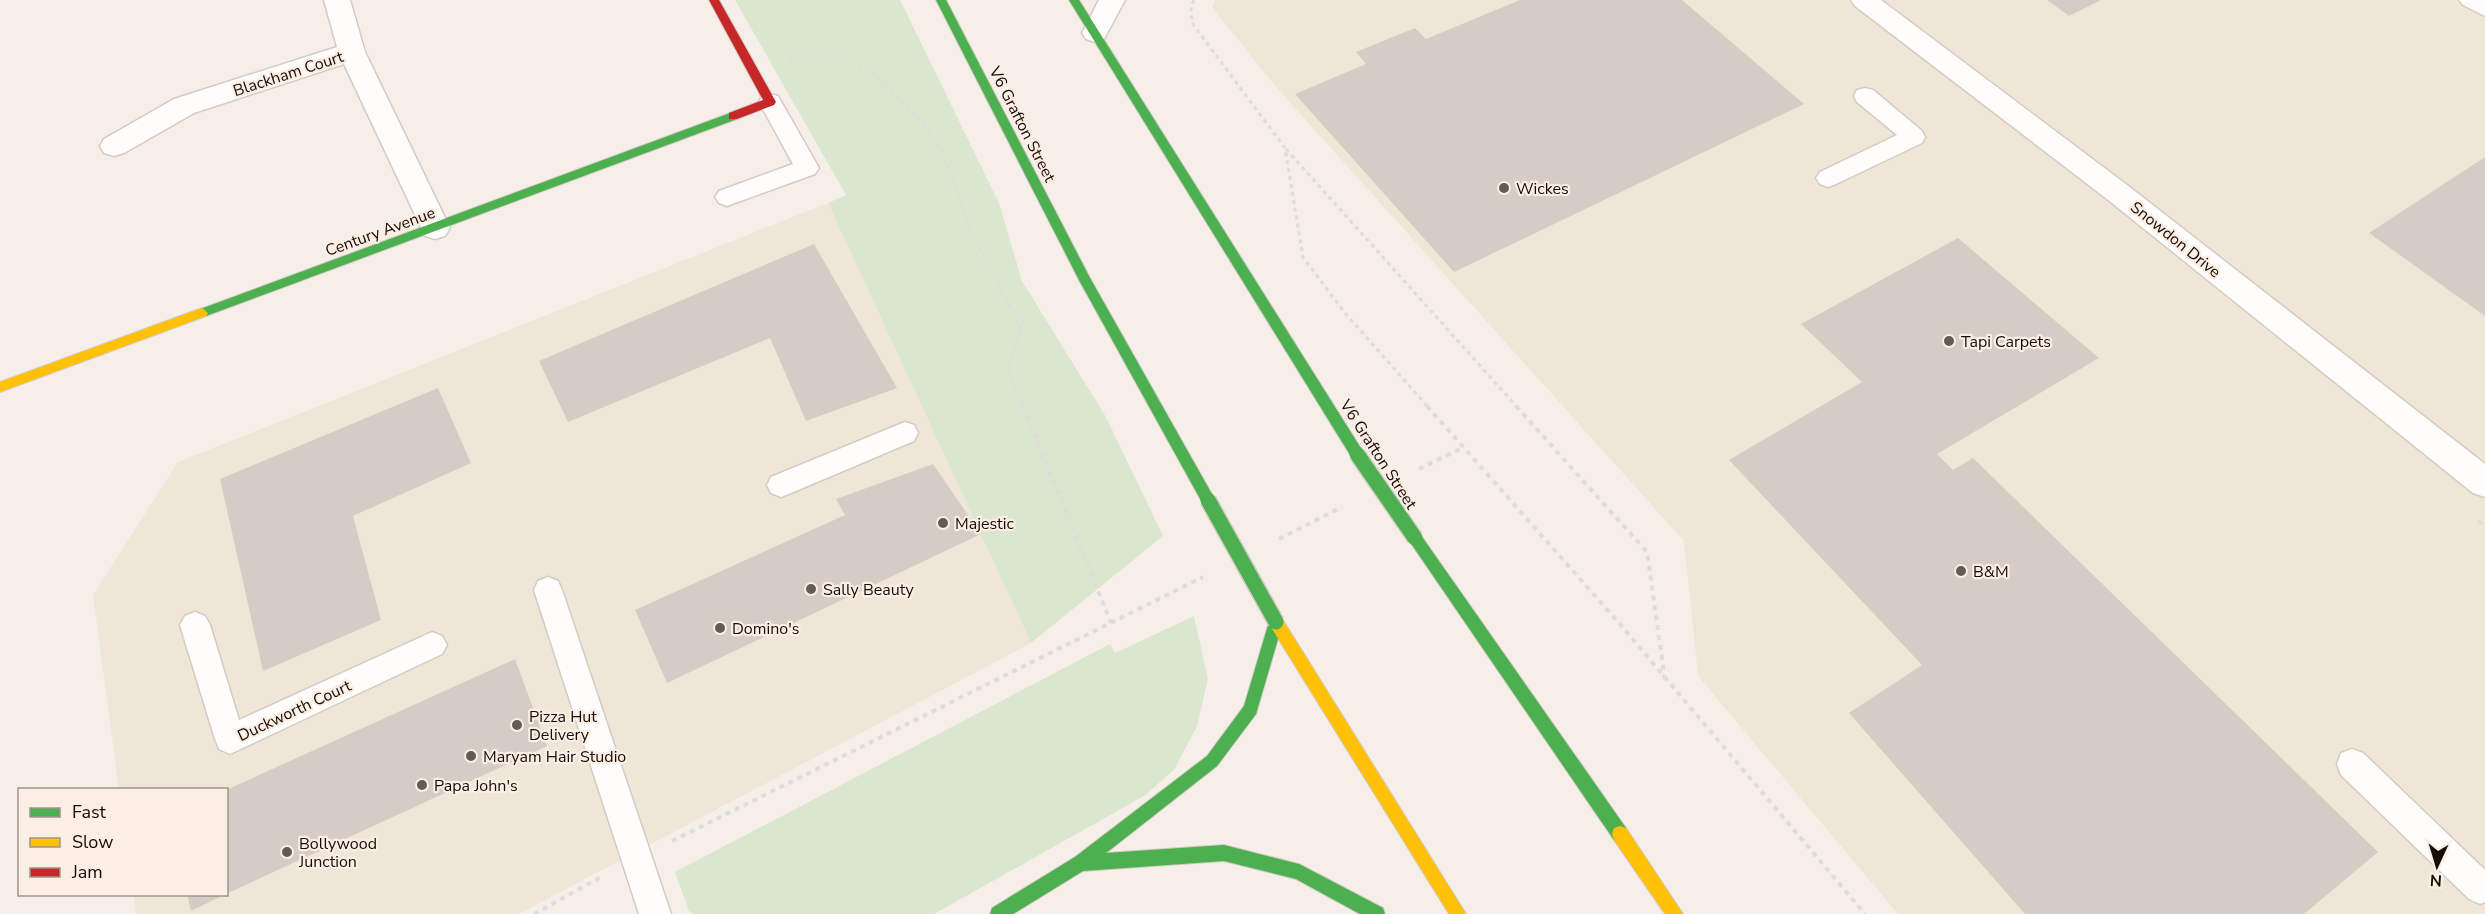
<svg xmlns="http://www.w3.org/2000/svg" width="2485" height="914" viewBox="0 0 2485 914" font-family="'Nunito Sans',sans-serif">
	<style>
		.commercial { fill: #efe6d8 }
		.green { fill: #dae7ce }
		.building { fill: #d6ccc6 }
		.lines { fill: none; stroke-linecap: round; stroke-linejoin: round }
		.lane-casing { stroke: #d4cbc3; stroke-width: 3 }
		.street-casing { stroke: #d4cbc3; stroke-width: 3 }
		.fast-casing { stroke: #d4cbc3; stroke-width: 2 }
		.slow-casing { stroke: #d4cbc3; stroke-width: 2 }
		.jam-casing { stroke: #d4cbc3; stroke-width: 2 }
		.path-far1 { stroke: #dfdcdb; stroke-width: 3; stroke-dasharray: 4 4; stroke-linecap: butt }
		.path { stroke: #dfdcdb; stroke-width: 4; stroke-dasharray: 5 5; stroke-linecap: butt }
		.lane { fill: #fefdfc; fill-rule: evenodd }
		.street { fill: #fefdfc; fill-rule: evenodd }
		.fast { fill: #4caf50; fill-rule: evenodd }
		.slow { fill: #ffc107; fill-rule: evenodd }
		.jam { fill: #c62828; fill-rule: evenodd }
		.fast-bridge-casing { stroke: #d4cbc3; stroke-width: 18; stroke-linecap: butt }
		.fast-bridge { stroke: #4caf50; stroke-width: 15 }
		.poi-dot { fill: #655b55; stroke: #fbeee4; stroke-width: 2 }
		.labels { text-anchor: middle; stroke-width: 4.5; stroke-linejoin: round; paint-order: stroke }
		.street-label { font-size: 16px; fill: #170c05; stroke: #fbeee4 }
		.poi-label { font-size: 16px; fill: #170c05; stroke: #fbeee4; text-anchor: start }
	</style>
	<rect width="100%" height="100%" fill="#f6efe9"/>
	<path class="commercial" d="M 1215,0 L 2485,0 L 2485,914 L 1898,914 L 1698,676 L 1684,541 L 1276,87 L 1212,7 Z
		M 828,203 L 1031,643 L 519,914 L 136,914 L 134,895 L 226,894 L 226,790 L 119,789 L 93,595 L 178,462 Z"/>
	<path class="green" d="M 735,0 L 900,0 L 999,203 L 1022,281 L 1106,417 L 1163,536 L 1031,643 L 828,203 L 846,195 Z
		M 1194,616 L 1208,679 L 1197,726 L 1174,770 L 1144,796 L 934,914 L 693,914 L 689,911 L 675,872 L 1110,644 L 1115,653 Z"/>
	<path class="building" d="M 1520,0 L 1682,0 L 1804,104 L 1454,272 L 1295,94 L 1366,64 L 1356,52 L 1415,28 L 1426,39 Z
		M 2047,0 L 2101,0 L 2069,16 Z
		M 2485,157 L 2485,316 L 2369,233 Z
		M 1958,238 L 2099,358 L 1937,454 L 1953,470 L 1973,458 L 2378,852 L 2304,914 L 2025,914 L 1849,713 L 1922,665 L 1729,460 L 1862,382 L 1801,324 Z
		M 814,244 L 897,388 L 806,421 L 770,338 L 568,422 L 539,361 Z
		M 438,388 L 471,463 L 353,516 L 381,620 L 263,671 L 220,479 Z
		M 933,464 L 981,534 L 667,683 L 635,610 L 845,515 L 836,499 Z
		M 515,659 L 547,746 L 226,894 L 226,790 Z
		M 187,894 L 226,894 L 191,911 Z"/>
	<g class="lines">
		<g class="lane-casing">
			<path id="lane" d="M 2459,0 L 2485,0 L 2485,16 L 2463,5 Z
				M 1865,88 L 1873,90 L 1922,131 L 1925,137 L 1922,143 L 1836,184 L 1828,187 L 1820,184 L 1816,178 L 1820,172 L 1897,135 L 1857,102 L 1854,96 L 1857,90 Z
				M 770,94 L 778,96 L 819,168 L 815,174 L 735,203 L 727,206 L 719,203 L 715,197 L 719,191 L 793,164 L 759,102 L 762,96 Z
				M 905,422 L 914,425 L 918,433 L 914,441 L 791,493 L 781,497 L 771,493 L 767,485 L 771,477 Z
				M 548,577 L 558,581 L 562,590 L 671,914 L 639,914 L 534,590 L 538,581 Z
				M 195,612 L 205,616 L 210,625 L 239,720 L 432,632 L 442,636 L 447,645 L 442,654 L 230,754 L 219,749 L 215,739 L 180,625 L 185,616 Z
				M 2352,749 L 2363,753 L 2485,870 L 2485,902 L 2480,904 L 2469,899 L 2341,775 L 2337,764 L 2341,753 Z"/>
		</g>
		<g class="street-casing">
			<path id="street" d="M 324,0 L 350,0 L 365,52 L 450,228 L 445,236 L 435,239 L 425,236 L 344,64 L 194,113 L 124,153 L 114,156 L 104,153 L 100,146 L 104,139 L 174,99 L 337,47 Z
				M 1099,0 L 1125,0 L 1104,39 L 1095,42 L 1086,39 L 1082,33 Z
				M 1851,0 L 1881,0 L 2127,185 L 2485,464 L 2485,497 L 2473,493 L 2107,199 L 1855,6 Z"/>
		</g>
		<g class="fast-casing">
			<path id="fast" d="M 936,0 L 946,0 L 1090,278 L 1213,496 L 1215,500 L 1213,504 L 1208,506 L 1203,504 L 1079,280 Z
				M 1069,0 L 1079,0 L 1362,450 L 1364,454 L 1362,458 L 1352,458 Z
				M 733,112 L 739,116 L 737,119 L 206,316 L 198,316 L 196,313 L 198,310 Z
				M 1415,532 L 1420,534 L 1626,828 L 1628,834 L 1626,840 L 1620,842 L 1614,840 L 1410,542 L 1408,538 L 1410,534 Z
				M 1276,615 L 1281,617 L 1283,622 L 1256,714 L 1217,766 L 1106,853 L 1224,845 L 1299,864 L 1383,908 L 1385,914 L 1360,914 L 1296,879 L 1224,861 L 1083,871 L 1013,914 L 990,914 L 992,908 L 1075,857 L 1207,756 L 1244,706 L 1269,622 L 1271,617 Z"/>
		</g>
		<g class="slow-casing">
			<path id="slow" d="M 202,308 L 208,313 L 206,316 L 0,392 L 0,382 Z
				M 1276,615 L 1281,617 L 1466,914 L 1449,914 L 1271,627 L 1269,622 L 1271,617 Z
				M 1620,826 L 1626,828 L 1683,914 L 1665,914 L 1614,840 L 1612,834 L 1614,828 Z"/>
		</g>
		<g class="jam-casing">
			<path id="jam" d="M 709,0 L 719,0 L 776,102 L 774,105 L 737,119 L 729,119 L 729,113 L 763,100 Z"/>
		</g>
		<path class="path-far1" d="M 1194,0 L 1191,6 L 1192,23 L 1285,148 L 1303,257 L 1345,313 L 1429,408
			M 789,61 C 807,56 825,52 843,58 C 879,69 926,122 943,155 C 956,181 962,210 974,236 C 989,268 1006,299 1022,330 L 1008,369 L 1024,408
			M 1286,149 L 1518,408"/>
		<path class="path" d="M 1023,406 L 1111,623
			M 1427,406 L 1619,623 L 1865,914
			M 1516,406 L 1647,552 L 1665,680
			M 1419,469 L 1464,447
			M 2478,521 L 2485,526
			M 1279,539 L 1342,507
			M 672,841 L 1203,577
			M 534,914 L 601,877"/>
		<use href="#lane" class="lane"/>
		<use href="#street" class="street"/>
		<use href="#fast" class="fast"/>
		<use href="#slow" class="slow"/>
		<use href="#jam" class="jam"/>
		<g class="fast-bridge-casing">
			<path id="fast-bridge" d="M 1357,454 L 1415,538
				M 1208,500 L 1276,622"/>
		</g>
		<use href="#fast-bridge" class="fast-bridge"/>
	</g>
	<g class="poi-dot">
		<circle cx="1504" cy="188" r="6"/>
		<circle cx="1949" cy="341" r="6"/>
		<circle cx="943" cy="523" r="6"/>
		<circle cx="1961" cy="571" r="6"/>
		<circle cx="811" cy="589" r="6"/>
		<circle cx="720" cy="628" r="6"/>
		<circle cx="517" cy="725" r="6"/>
		<circle cx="471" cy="756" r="6"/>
		<circle cx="422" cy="785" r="6"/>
		<circle cx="287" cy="852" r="6"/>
	</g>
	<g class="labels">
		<g class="street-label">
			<text transform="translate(288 73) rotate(-18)" y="6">Blackham Court</text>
			<text transform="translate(1023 124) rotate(63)" y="6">V6 Grafton Street</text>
			<text transform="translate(380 231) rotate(-20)" y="6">Century Avenue</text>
			<text transform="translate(2176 239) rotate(39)" y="6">Snowdon Drive</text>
			<text transform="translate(1379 454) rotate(57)" y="6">V6 Grafton Street</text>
			<text transform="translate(294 710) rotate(-25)" y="6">Duckworth Court</text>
		</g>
		<g class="poi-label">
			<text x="1516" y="194">Wickes</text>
			<text x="1961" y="347">Tapi Carpets</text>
			<text x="955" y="529">Majestic</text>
			<text x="1973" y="577">B&amp;M</text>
			<text x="823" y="595">Sally Beauty</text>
			<text x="732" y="634">Domino's</text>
			<text x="529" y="722">Pizza Hut<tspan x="529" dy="18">Delivery</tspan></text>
			<text x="483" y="762">Maryam Hair Studio</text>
			<text x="434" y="791">Papa John's</text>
			<text x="299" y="849">Bollywood<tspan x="299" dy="18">Junction</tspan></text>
		</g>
	</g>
	<rect x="18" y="788" width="210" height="108" fill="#fbeee4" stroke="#a0948b" stroke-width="1.5"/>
	<rect x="30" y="808" width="30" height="9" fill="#4caf50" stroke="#a0948b" stroke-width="1.5"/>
	<text x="72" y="818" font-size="18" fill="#170c05">Fast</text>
	<rect x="30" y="838" width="30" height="9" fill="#ffc107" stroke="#a0948b" stroke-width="1.5"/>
	<text x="72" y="848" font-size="18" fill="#170c05">Slow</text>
	<rect x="30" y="868" width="30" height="9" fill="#c62828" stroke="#a0948b" stroke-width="1.5"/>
	<text x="72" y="878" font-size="18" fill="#170c05">Jam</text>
	<g transform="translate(2437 866) rotate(184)" stroke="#fbeee4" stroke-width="4.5" paint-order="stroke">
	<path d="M0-4.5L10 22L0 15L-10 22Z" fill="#170c05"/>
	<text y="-9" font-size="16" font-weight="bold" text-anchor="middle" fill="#170c05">N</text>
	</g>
</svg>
